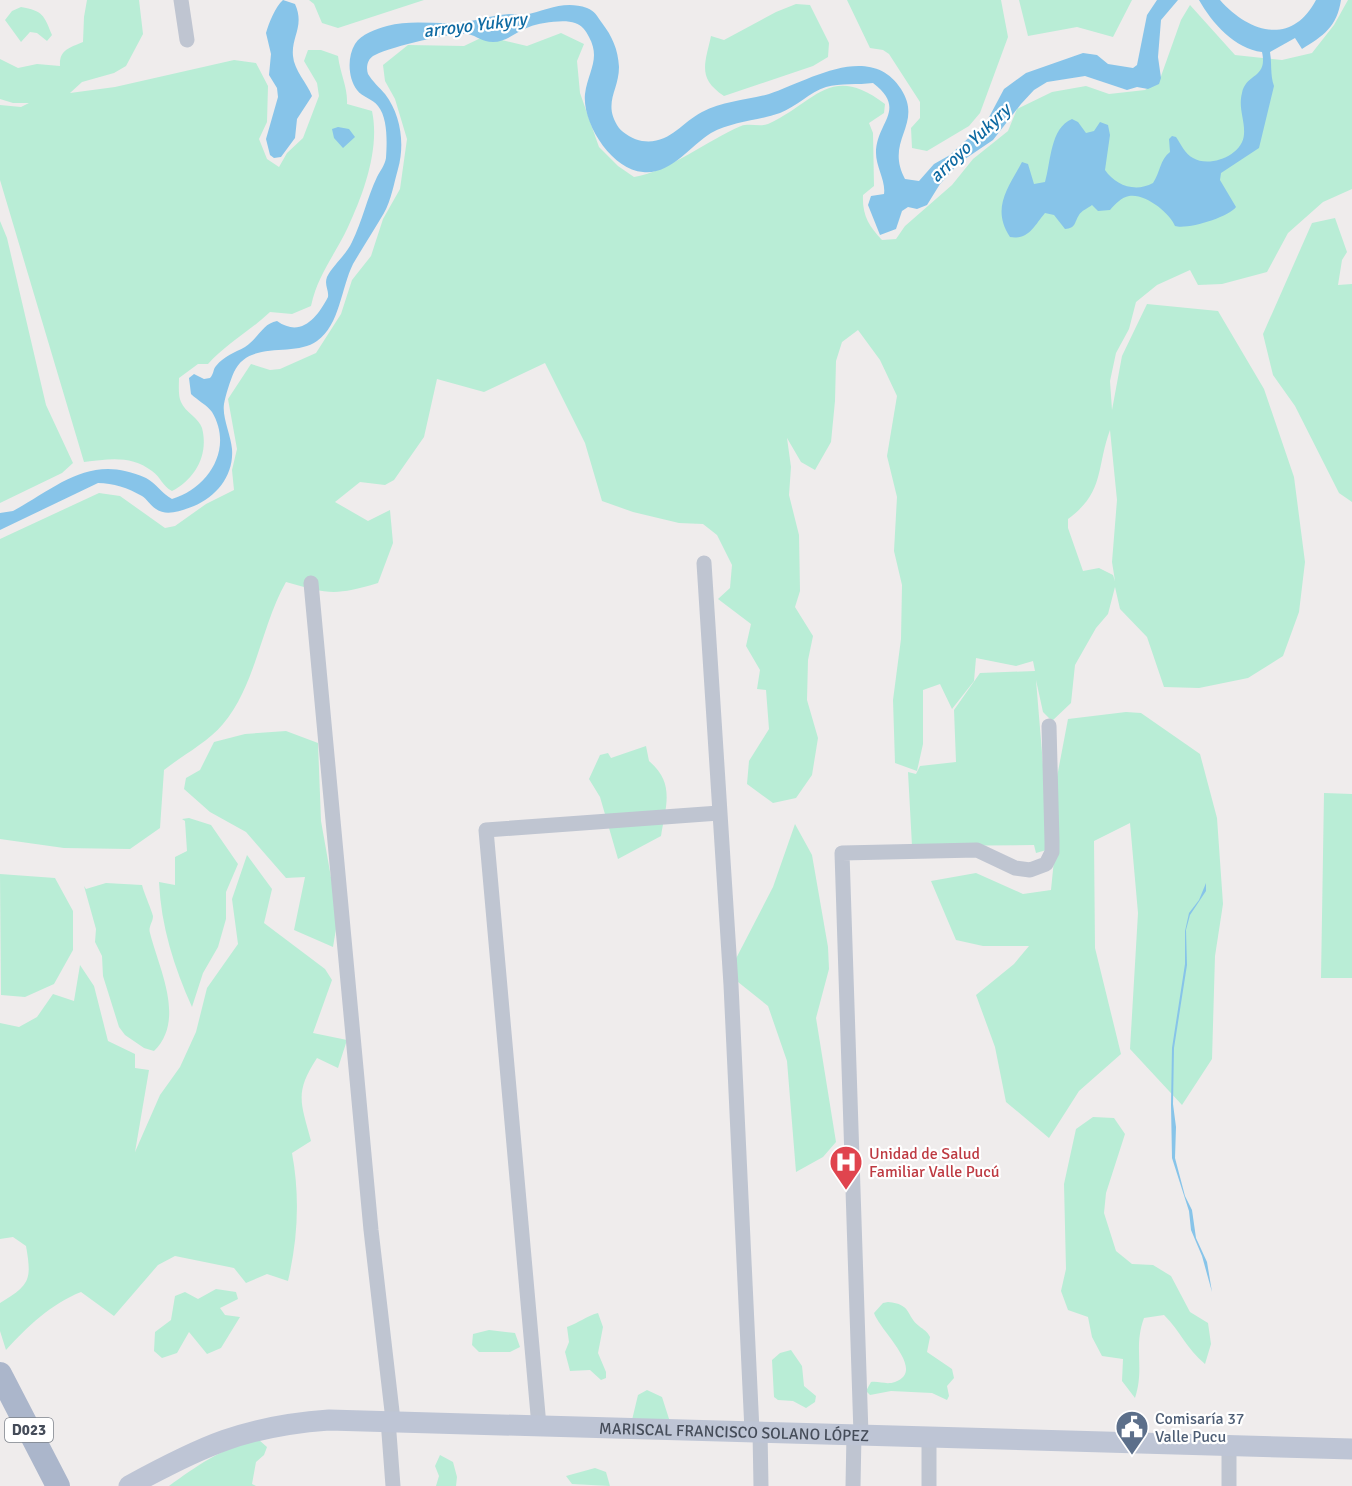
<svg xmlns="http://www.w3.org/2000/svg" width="1352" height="1486" viewBox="0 0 1352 1486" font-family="Signika,sans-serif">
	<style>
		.green { fill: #b9edd6; fill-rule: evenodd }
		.water { fill: #87c4e9 }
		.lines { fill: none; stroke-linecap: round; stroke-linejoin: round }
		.minor { stroke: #bfc5d1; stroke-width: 15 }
		.secondary { stroke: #bec5d5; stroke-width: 21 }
		.primary { stroke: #abb6cb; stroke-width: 24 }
		.labels { text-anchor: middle; stroke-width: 4.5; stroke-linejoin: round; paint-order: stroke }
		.shield { fill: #fff; stroke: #7d828b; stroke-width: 1.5 }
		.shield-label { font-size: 15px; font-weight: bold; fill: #454c59 }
		.health-label { font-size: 16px; fill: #be3a42; stroke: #fff; text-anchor: start }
		.service-label { font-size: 16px; fill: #4e5e75; stroke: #fff; text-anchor: start }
		.street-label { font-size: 16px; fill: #454c59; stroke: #fff }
		.water-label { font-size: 18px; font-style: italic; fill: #0e6aa2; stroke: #fff }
	</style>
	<rect width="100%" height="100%" fill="#efecec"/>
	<path class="green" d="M 87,0 L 139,0 L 143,34 L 126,66 L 114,73 L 82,82 L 70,93 L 115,87 L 234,60 L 256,63 L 268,86 L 267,122 L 259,139 L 267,159 L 279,167 L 287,153 L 303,138 L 319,96 L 317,83 L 304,61 L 308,50 L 321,50 L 338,56 C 340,73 348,88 347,104 L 372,111 C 380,148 364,193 348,227 C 335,255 318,274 311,306 L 292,314 L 270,312 C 250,331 226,344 208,364 L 198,364 L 179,378 C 179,385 178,396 181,402 C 185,412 199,418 202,428 C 209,455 195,479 172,491 C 162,486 161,477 152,471 C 131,455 109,459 84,462 L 0,180 L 0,105 L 21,107 L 29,103 L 13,103 L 0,99 L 0,59 L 18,68 L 37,64 L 60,66 C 59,50 69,48 83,42 L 84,17 Z
		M 309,0 L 424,0 L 338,28 L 322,23 L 314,4 Z
		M 847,0 L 1001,0 L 1008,37 L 980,113 L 969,126 L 927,151 L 912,148 L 911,128 L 920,118 L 920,102 L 889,54 L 883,50 L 870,48 Z
		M 1019,0 L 1132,0 L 1113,37 L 1077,27 L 1028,36 Z
		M 1348,0 L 1352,0 L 1352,189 L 1323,202 L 1288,233 L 1267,272 L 1222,284 L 1198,285 L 1190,270 L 1157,285 L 1136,302 L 1129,329 L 1116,353 L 1110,381 L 1112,410 L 1122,356 L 1147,304 L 1218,311 L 1264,389 L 1294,477 L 1305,562 L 1299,612 L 1283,656 L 1248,678 L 1199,688 L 1164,687 L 1147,637 L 1120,609 L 1115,587 L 1108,614 L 1096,628 L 1075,665 L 1071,703 L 1052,721 L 1043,712 L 1036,680 L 1050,849 L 1036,853 L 1034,845 L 912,846 L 908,772 L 916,774 L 920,766 L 956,762 L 954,710 L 980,673 L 1035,671 L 1033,661 L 1016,666 L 976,658 L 974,681 L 952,709 L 940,684 L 923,690 L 923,744 L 917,771 L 895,763 L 893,700 L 901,639 L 902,585 L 894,551 L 897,497 L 887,456 L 897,396 L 880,360 L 858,330 L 842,342 L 836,361 L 835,401 L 831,442 L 815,470 L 801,462 L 787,438 L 791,467 L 789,495 L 799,535 L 800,591 L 795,607 L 813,636 L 808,660 L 807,700 L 818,738 L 812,775 L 796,798 L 773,803 L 747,784 L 749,761 L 769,729 L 766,690 L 757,689 L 760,670 L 746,646 L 751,624 L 718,599 L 730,588 L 732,565 L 717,535 L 703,524 L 679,523 L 633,512 L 602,501 L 585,443 L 545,363 L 484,392 L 437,379 L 424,437 L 394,480 L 385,485 L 360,482 L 335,502 L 368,521 L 390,510 L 393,543 L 378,583 C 334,596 329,594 286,582 C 261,626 256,685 223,724 C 208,742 183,755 164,770 L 160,828 L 130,849 L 64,848 L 0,839 L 0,539 L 99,493 L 120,496 L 165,528 L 175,526 L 206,504 L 234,490 L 232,470 L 237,449 L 228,399 L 251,364 L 270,370 L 280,369 L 316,353 L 341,314 L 352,280 L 371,256 L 383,219 L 400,189 L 407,139 L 395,99 L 385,81 L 383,65 L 408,45 L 464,46 L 485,36 L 527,46 L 561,33 L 584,44 L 577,61 L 580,93 L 599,147 L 618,166 L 634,177 C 667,172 708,140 741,126 C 749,123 760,127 768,124 C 815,103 830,62 885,104 L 884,113 L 869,123 L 873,133 L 874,186 L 863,195 C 862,215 869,226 882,240 L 896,239 L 905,226 L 952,185 L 973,159 L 1008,131 L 1017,109 L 1052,92 L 1086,86 L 1109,94 L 1145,90 L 1160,79 L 1181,20 L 1190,5 L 1235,55 L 1282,60 L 1312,53 L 1334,25 ZM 1110,430 L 1117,500 L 1112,562 L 1115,581 L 1113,575 L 1099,568 L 1083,571 L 1068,528 L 1068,519 C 1105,492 1096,468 1110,430 Z
		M 796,4 L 810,5 L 829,43 L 828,57 L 813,66 L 724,96 C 697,78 705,64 711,36 L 724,40 L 776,12 Z
		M 21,7 C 43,11 44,15 52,35 L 47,41 L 37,33 L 30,32 L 21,42 L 5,20 L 12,11 Z
		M 1335,218 L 1347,252 L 1342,260 L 1338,285 L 1352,284 L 1352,502 L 1339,493 L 1295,406 L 1273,375 L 1263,334 L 1312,223 Z
		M 0,221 L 7,238 L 46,405 L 73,463 L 62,473 L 0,503 Z
		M 1126,712 L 1141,713 L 1200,754 L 1217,818 L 1223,904 L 1215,956 L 1212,1059 L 1182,1105 L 1130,1049 L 1138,913 L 1130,823 L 1094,841 L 1095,948 L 1121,1054 L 1079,1091 L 1049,1138 L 1006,1102 L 995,1047 L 976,995 L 1014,964 L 1029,946 L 983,946 L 956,940 L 931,881 L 976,873 L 1023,894 L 1051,890 L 1057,830 L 1057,777 L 1068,719 Z
		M 286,731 L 318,743 L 321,821 L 338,917 L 333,947 L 294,930 L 305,877 L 286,878 L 246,832 L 210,812 L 184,789 L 186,778 L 200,770 L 214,742 L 245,734 Z
		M 646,746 L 649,761 C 675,783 666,805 661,836 L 618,859 L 600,797 L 589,779 L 600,755 L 608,753 L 611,758 Z
		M 1324,793 L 1352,794 L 1352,978 L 1321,978 Z
		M 189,818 L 211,825 L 238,864 L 226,892 L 226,919 L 218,947 L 203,973 L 192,1007 C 174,967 161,926 159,882 L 175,885 L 175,857 L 187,851 L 185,821 L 182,819 Z
		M 795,824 L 812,855 L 828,947 L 829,969 L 816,1018 L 836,1142 L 823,1157 L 796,1172 L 787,1061 L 768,1006 L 728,974 L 773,887 Z
		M 247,855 L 272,889 L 264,923 L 325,969 L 332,980 L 313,1033 L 347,1040 L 338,1068 L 317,1058 C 294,1093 301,1103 311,1141 L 292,1153 C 300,1196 298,1238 288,1281 L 267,1274 L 246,1283 L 234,1268 L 175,1256 L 158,1265 L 114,1316 L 81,1292 C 51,1304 28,1326 6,1350 L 0,1331 L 0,1303 C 30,1285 32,1280 26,1246 L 13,1237 L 0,1239 L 0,1023 L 19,1027 L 37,1017 L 53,994 L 74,1001 L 80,965 L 94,986 L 108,1041 L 135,1054 L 135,1068 L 149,1070 L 135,1152 L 160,1095 L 180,1067 L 196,1032 L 207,988 L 238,944 L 232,899 Z
		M 0,874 L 55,878 L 73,911 L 73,950 L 54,984 L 25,997 L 1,995 Z
		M 106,883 L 142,885 C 144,893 152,911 153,916 C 153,922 148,927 150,933 C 159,969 186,1020 154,1051 L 144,1048 L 125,1035 L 119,1027 L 103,976 L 102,956 L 95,942 L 96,929 L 84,886 L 86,889 Z
		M 1093,1117 L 1114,1118 L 1125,1134 L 1106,1193 L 1104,1213 L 1116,1251 L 1132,1264 L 1153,1265 L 1171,1276 L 1190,1312 L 1208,1323 L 1211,1344 L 1205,1364 C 1186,1348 1181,1332 1164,1315 L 1144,1318 C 1133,1348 1145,1367 1135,1398 L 1122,1381 L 1123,1359 L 1102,1356 L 1092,1337 L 1088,1317 L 1068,1310 L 1061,1291 L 1066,1269 L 1064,1184 L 1076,1129 Z
		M 216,1289 L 236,1292 L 238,1299 L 220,1308 L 225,1315 L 240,1317 L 221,1348 L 207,1354 L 189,1332 L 177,1353 L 162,1358 L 154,1351 L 155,1332 L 171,1320 L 175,1296 L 185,1292 L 198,1299 Z
		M 888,1302 C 912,1304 906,1316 919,1326 C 924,1330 927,1331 930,1337 L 927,1352 L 952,1369 L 954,1378 L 947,1386 L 949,1396 L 947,1400 L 932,1393 L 891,1391 L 870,1395 L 866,1391 L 871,1382 C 880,1381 886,1385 895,1382 C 927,1371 880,1331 874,1313 L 883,1303 Z
		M 598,1313 L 603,1327 L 598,1353 L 606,1372 L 606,1378 L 601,1380 L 590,1370 L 570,1371 L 565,1352 L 569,1342 L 567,1327 C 579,1323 586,1316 598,1313 Z
		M 489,1330 L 515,1333 L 520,1347 L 510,1352 L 479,1352 L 472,1345 L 473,1334 Z
		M 791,1350 L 802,1366 L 804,1386 L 816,1396 L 815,1402 L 806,1408 L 793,1401 L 778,1400 L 774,1397 L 772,1360 L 780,1353 Z
		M 647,1390 L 662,1397 L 670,1422 L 632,1420 L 638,1395 Z
		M 259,1440 L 267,1447 L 264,1455 L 256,1462 L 252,1484 L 256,1486 L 169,1486 C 197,1466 224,1446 259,1440 Z
		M 440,1455 L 453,1462 L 457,1477 L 456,1486 L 436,1486 L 439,1476 L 435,1466 Z
		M 595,1468 L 606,1472 L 610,1486 L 572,1484 L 566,1476 Z"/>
	<path class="water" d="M 283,0 L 295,4 C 305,26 291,37 293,56 C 294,70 307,83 312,96 L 297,119 L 295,138 L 281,157 L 274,158 L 270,155 L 266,139 L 278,97 L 277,88 L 269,75 L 271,54 L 266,33 C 269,23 275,7 283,0 Z
		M 1157,0 L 1178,0 L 1161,20 L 1158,57 L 1161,78 L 1159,84 L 1148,89 L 1137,87 L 1127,90 L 1085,76 L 1047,82 L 1034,90 L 1021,104 L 993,140 L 959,163 L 940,184 L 927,205 L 917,209 L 908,207 L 902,211 L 896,229 L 880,235 L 868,205 L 871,196 L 884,194 C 886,181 876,167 876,153 C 876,122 908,110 873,83 C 858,85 840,83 826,87 C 810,92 796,107 780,113 C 757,121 733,121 711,133 C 690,146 671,175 643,172 C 612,170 582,123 585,94 C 588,71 601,59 589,37 C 586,31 582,25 575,23 C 564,19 540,23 529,27 C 517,31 507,42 493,42 C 482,42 477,36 468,34 C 454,31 385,48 373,56 C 367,60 366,68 368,74 C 372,81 380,88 385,94 C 401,115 405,144 398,169 C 394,183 391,201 384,213 C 374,230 363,247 353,264 C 341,288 340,325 317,341 C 294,358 249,339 234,372 C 230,381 226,394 224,404 C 222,418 231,435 232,449 C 234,475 217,496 194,506 C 183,510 167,517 156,509 C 150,505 147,499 142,496 C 128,488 113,483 98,483 L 0,530 L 0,513 L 13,511 C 60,485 91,453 146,478 C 156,483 162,494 172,499 C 208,488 234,449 212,412 C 207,405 197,400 191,394 L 189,378 L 194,374 L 204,379 L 210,378 C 214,374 213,369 216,366 C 224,356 234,353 245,347 C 258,339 263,323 277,321 C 301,338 317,318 328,297 C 329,290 324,285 327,277 C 333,265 346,255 352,242 C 362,222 367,198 377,177 C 380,171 385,165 386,158 C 387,143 388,118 378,106 C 373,99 362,97 357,90 C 348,78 347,57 355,44 C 361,34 376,29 387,26 C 409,20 433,24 456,23 C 474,22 491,15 509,14 C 514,14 520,16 525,15 C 547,10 564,0 587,8 C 595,11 597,16 602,23 C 612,36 618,49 619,67 C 619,91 602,103 619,128 C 623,133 634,140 642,141 C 669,145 681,123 702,112 C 723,101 747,100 769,94 C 808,81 870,41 901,89 C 924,125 884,140 905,179 L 919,181 L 934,164 L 950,155 L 987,121 L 1004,89 L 1026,73 L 1083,53 L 1097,55 L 1108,64 L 1133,68 L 1137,65 L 1147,15 Z
		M 1199,0 L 1220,0 C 1249,33 1292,46 1316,0 L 1341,0 C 1337,27 1323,36 1302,49 L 1295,38 L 1270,52 C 1272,63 1270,75 1274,86 L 1259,148 L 1221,173 L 1220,180 L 1236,207 C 1229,217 1187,230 1175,226 C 1170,213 1145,193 1129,196 C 1122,197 1115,204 1110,210 L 1098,211 L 1092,205 C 1088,208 1081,211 1079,215 C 1074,223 1076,228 1065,229 L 1054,215 L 1045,213 C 1034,226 1029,240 1010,237 C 991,208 1008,188 1022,162 L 1028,164 L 1034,184 L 1045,182 C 1051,162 1050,128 1072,119 L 1078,122 L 1086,133 L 1094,131 L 1100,122 L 1108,125 L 1110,135 L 1105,170 C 1115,185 1135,193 1153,183 C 1160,173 1160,159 1170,152 L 1169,139 L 1172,136 L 1176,137 C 1181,144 1185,154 1193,158 C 1209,168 1243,156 1244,134 C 1245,120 1238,108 1242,93 C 1246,73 1268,79 1262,52 C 1235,49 1212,23 1199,0 Z
		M 338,127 L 349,129 L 355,137 L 343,148 L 334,138 L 332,129 Z
		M 1206,883 L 1206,891 L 1190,915 L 1186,930 L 1187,965 L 1174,1048 L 1173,1104 L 1176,1127 L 1175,1158 L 1185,1196 L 1192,1210 L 1196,1238 L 1207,1262 L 1212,1292 L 1202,1256 L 1191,1230 L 1189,1211 L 1172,1158 L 1171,1105 L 1172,1048 L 1185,964 L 1185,931 L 1189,913 L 1199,900 Z"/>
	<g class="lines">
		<path class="minor" d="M 181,0 L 187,40
			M 704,563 L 731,985 L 752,1431
			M 311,583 L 371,1230 L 393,1420
			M 388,1420 L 393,1486
			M 539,1426 L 486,830 L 719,813
			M 760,1431 L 761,1486
			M 861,1434 L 842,853 L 977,850 L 1015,868 L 1030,870 L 1046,864 L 1052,852 L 1052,841 L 1049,726
			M 929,1436 L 929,1486
			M 1229,1443 L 1229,1486
			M 853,1486 L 854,1434"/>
		<path class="secondary" id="s1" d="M 129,1486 C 202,1446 245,1426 329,1420 L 1352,1449"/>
		<path class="primary" d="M 0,1374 L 58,1486"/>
	</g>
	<defs>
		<g id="hospital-pin" transform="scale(1.725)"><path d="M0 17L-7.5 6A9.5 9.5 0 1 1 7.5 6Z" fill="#e0444e" stroke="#fff"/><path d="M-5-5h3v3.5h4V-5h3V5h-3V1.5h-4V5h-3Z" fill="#fff"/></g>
		<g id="civic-pin" transform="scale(1.725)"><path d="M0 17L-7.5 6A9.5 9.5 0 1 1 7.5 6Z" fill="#5c6f8a" stroke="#fff"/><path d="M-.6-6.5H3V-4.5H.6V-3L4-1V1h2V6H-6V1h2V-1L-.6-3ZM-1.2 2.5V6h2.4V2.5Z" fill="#fff"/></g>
	</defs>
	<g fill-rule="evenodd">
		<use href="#hospital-pin" x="846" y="1162"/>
		<use href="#civic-pin" x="1132" y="1427"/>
	</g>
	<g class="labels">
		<rect class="shield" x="5" y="1418" width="48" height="24" rx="4.5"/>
		<g class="shield-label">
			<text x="29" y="1435">D023</text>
		</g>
		<g class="health-label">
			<text x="869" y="1159">Unidad de Salud<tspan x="869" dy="18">Familiar Valle Pucú</tspan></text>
		</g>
		<g class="service-label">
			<text x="1155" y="1424">Comisaría 37<tspan x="1155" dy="18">Valle Pucu</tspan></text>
		</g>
		<g class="street-label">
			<text dy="6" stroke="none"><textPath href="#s1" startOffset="618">MARISCAL FRANCISCO SOLANO LÓPEZ</textPath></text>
		</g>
		<g class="water-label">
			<text transform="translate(475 25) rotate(-7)" y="6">arroyo Yukyry</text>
			<text transform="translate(970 143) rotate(-44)" y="6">arroyo Yukyry</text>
		</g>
	</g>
</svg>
